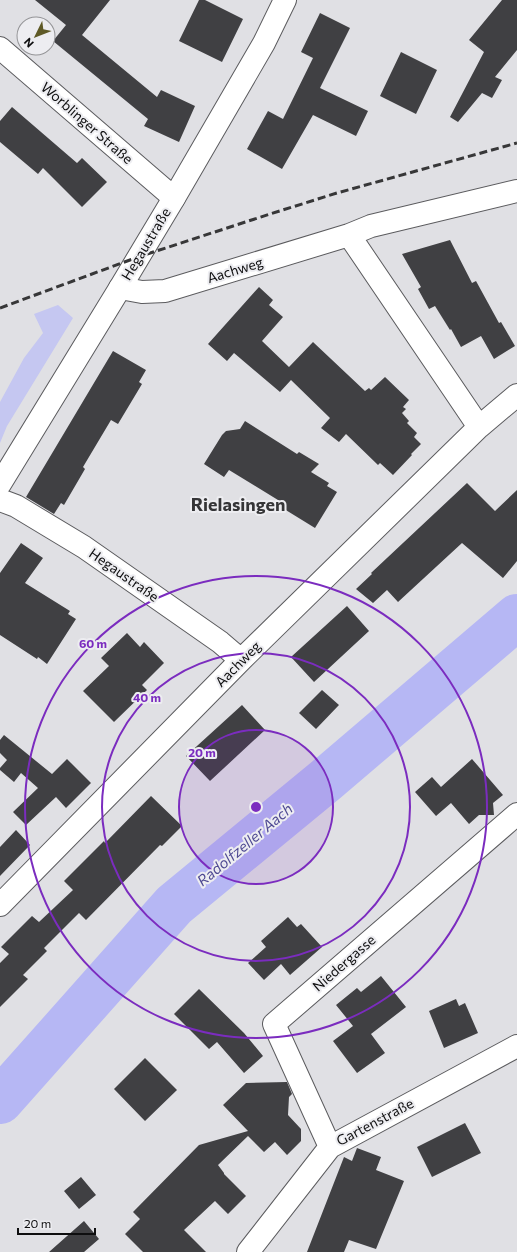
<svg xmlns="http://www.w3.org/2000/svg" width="517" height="1252" viewBox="0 0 517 1252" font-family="Commissioner,sans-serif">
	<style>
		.green { fill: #c5c7f1 }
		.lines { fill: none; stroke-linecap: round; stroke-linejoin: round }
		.river { stroke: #b6b7f4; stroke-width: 46 }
		.building { fill: #404043 }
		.minor-casing { stroke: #5b5b5e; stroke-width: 24 }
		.major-casing { stroke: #5b5b5e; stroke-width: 24 }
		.minor { stroke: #fff; stroke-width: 22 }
		.major { stroke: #fff; stroke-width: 22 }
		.rail { stroke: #373738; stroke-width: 3; stroke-dasharray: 8 4; stroke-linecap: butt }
		.ring { fill: none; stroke: #7b2cbf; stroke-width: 2 }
		.labels { text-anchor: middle; stroke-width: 4; stroke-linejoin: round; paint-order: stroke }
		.street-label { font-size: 14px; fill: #0e0e0f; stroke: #ededf1 }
		.water-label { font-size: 15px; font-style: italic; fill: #4f4a93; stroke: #ededf1 }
		.district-label { font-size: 18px; font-weight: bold; fill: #353537; stroke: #ededf1 }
		.centre { fill: #7b2cbf; stroke: #ededf1; stroke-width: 2 }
		.ring-label { font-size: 12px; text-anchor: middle; font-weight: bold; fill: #7b2cbf; stroke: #ededf1; stroke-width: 4; stroke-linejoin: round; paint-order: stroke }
	</style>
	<rect width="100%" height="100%" fill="#e0e0e4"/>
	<path class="green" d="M 58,305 L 73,318 L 7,426 L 0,443 L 0,402 L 24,358 L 43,333 L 34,314 Z"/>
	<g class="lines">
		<path class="river" d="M 0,1101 L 174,905 L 326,780 L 517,617"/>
	</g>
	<path class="building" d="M 35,0 L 110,0 L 82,35 L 157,97 L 161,90 L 195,106 L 179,142 L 144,126 L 148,119 L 53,41 L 66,25 Z
		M 199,0 L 205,0 L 243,19 L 222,62 L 179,41 Z
		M 502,0 L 517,0 L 517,50 L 495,77 L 502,80 L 492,98 L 482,93 L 458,122 L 450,117 L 484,52 L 469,40 Z
		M 320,13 L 350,28 L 320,88 L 368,111 L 356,136 L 313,115 L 282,169 L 247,149 L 268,111 L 283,119 L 313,58 L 301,52 Z
		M 401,52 L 437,70 L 416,114 L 380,96 Z
		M 12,107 L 77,163 L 82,158 L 107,182 L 82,207 L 43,168 L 38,174 L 0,142 L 0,121 Z
		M 450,240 L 472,283 L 476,281 L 499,323 L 501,322 L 515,346 L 494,359 L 481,336 L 461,347 L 451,329 L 450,330 L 435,306 L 429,309 L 418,289 L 421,287 L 402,254 Z
		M 259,287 L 273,300 L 269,305 L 283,317 L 262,341 L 289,367 L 313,342 L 365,391 L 369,388 L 371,390 L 385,377 L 409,400 L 403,407 L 406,409 L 402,413 L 409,421 L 407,423 L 417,433 L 414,437 L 421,444 L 411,454 L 412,455 L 393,475 L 380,463 L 378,465 L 346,434 L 339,442 L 321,428 L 330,418 L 291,380 L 280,392 L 234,353 L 227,361 L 208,344 Z
		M 113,351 L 146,370 L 139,382 L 142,384 L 118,424 L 111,420 L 83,467 L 85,469 L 64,505 L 61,503 L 54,514 L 26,497 Z
		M 245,421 L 297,454 L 299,452 L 319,464 L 311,472 L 329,483 L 327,486 L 337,492 L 315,528 L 276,504 L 278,500 L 229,470 L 224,477 L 204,464 L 222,435 L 226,431 L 240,429 Z
		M 467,483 L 495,511 L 517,490 L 517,561 L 503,578 L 462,543 L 398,602 L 387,590 L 373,603 L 356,589 L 372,574 L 371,573 Z
		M 21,543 L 43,558 L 25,583 L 70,611 L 68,614 L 76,619 L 47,664 L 38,657 L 37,659 L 0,635 L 0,573 Z
		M 347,606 L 369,631 L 314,682 L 291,657 Z
		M 127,633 L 140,647 L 144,642 L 164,663 L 142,685 L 147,690 L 114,722 L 83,691 L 109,666 L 101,658 Z
		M 322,690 L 339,705 L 316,729 L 299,713 Z
		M 242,705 L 265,730 L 210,781 L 186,756 Z
		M 4,735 L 52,774 L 67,759 L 91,783 L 66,808 L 56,797 L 26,825 L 13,812 L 38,788 L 21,773 L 14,782 L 0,770 L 0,768 L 7,760 L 0,753 L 0,740 Z
		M 472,759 L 503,795 L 493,803 L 494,815 L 479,815 L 469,824 L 451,803 L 436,816 L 415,792 L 432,777 L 441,787 Z
		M 151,796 L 182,826 L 162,846 L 160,845 L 86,920 L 79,913 L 44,948 L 47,951 L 23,975 L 28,979 L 0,1007 L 0,963 L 9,954 L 1,947 L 32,916 L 39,922 L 73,890 L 64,881 L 104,841 L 105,843 Z
		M 16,830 L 30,845 L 0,876 L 0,847 Z
		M 288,917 L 297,927 L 301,924 L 322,947 L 290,975 L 281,964 L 264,980 L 248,963 L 266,947 L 261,941 Z
		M 381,976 L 406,1007 L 371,1034 L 385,1053 L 357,1073 L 333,1041 L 353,1026 L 336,1005 L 357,988 L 361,992 Z
		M 199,989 L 244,1033 L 263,1056 L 244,1073 L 217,1042 L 209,1049 L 174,1014 Z
		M 456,999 L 459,1006 L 465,1003 L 478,1033 L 444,1048 L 429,1011 Z
		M 145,1058 L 177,1090 L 145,1121 L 114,1089 Z
		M 287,1082 L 292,1094 L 289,1097 L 288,1115 L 301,1129 L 301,1141 L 287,1155 L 275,1142 L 264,1152 L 248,1136 L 218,1165 L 224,1173 L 224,1174 L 246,1196 L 228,1214 L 215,1201 L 184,1230 L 206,1252 L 143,1252 L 125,1234 L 140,1219 L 133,1212 L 199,1145 L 248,1131 L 223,1105 L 246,1083 Z
		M 465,1123 L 481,1153 L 432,1177 L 417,1147 Z
		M 357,1148 L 381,1157 L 376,1170 L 404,1181 L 376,1249 L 349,1240 L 344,1252 L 307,1252 L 344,1157 L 352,1161 Z
		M 81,1177 L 96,1195 L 79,1209 L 64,1191 Z
		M 84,1221 L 99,1239 L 84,1252 L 49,1252 Z"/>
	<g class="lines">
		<g class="minor-casing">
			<path id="minor" d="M 0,48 L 174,198
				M 349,235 L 479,427
				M 120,288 L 142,292 L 165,291 L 349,235 L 371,226 L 517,191
				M 0,500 L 16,506 L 84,547 L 220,642 L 241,660
				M 0,905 L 241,660 L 479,427 L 517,395
				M 330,1147 L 274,1024 L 517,814
				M 248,1252 L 330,1147 L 517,1046"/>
		</g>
		<g class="major-casing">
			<path id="major" d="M 0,484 L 120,288 L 174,198 L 264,43 L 285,0"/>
		</g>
		<use href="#minor" class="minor"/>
		<use href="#major" class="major"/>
		<path class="rail" d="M 0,308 L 138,257 L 270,214 L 337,193 L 517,143"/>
	</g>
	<circle cx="256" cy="807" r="77" fill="#7b2cbf" fill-opacity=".12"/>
	<g class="ring">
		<circle cx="256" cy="807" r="77"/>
		<circle cx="256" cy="807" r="154"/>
		<circle cx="256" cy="807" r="231"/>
	</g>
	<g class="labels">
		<g class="street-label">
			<text transform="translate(87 123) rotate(41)" y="5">Worblinger Straße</text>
			<text transform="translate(146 244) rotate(-59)" y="5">Hegaustraße</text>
			<text transform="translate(235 270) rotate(-17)" y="5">Aachweg</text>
			<text transform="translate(124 575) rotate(35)" y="5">Hegaustraße</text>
			<text transform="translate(238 664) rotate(-45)" y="5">Aachweg</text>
			<text transform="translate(344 963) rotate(-41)" y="5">Niedergasse</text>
			<text transform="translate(375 1122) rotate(-28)" y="5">Gartenstraße</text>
		</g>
		<g class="water-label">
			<text transform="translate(245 845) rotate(-40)" y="5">Radolfzeller Aach</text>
		</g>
		<g class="district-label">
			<text x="238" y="511">Rielasingen</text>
		</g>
	</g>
	<circle cx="256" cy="807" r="6" class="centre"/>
	<g class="ring-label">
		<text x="93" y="648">60 m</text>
		<text x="147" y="702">40 m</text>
		<text x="202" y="757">20 m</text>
	</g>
	<g transform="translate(36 36) rotate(227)"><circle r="19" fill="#ededf1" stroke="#949497"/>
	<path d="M0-3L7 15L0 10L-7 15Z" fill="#5f5a27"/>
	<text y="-6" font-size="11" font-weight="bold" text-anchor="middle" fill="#0e0e0f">N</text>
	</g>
	<path d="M18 1228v6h77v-6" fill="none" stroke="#0e0e0f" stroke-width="2"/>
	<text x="24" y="1228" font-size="12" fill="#0e0e0f" stroke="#ededf1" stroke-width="3" paint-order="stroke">20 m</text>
</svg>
